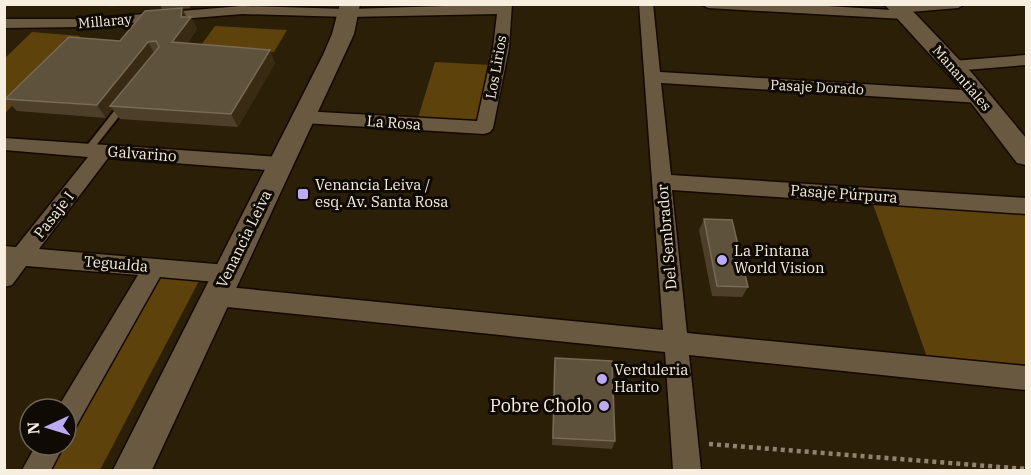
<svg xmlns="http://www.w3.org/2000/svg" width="1031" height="475" viewBox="0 0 1031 475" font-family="'IBM Plex Serif',serif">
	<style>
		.green { fill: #5e420c }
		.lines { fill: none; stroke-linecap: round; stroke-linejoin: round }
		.lane-casing { stroke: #140800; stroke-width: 4 }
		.street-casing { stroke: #140800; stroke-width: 3 }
		.secondary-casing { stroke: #140800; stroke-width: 3 }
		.path { stroke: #8f8471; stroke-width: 4.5; stroke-dasharray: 4 4; stroke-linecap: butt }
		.lane { fill: #695941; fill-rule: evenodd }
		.street { fill: #695941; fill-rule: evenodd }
		.secondary { fill: #695941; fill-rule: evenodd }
		.wall { fill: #4d3f29 }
		.shaded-wall { fill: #382a13 }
		.building { fill: #5f523c; stroke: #776a56; stroke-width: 1.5 }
		.poi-dot { fill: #bcaaf5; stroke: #0f0a03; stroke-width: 2 }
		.labels { text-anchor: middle; stroke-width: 6; stroke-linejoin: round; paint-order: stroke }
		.far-street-label { font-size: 14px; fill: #f7eee0; stroke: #0f0a03 }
		.street-label { font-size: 15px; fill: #f7eee0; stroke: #0f0a03 }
		.poi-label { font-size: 15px; fill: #f7eee0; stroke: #0f0a03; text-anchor: start }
		.near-poi-label { font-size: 18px; fill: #f7eee0; stroke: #0f0a03; text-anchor: end }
	</style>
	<rect width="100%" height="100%" fill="#2c1f07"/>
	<path class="green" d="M 215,26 L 287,30 L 274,52 L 199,48 Z
		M 32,32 L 80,36 L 5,113 L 5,58 Z
		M 435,62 L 491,65 L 480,123 L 418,118 Z
		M 873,204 L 1026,213 L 1026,369 L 928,360 Z
		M 156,277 L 199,281 L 100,470 L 45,470 L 60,445 L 66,445 L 66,434 Z"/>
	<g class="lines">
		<g class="lane-casing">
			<path id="lane" d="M 125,100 L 129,103 L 128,105 L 91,152 L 85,152 L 83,150 L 85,148 L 122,101 Z"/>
		</g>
		<g class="street-casing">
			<path id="street" d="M 512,4 L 509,48 L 493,128 L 490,132 L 484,134 L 303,123 L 297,121 L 294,117 L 297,113 L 303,111 L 477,121 L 493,48 L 497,14 L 348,17 L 242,14 L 84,27 L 4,28 L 4,19 L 84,19 L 242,6 L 348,9 Z
				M 639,4 L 653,4 L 660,72 L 980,91 L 986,93 L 989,97 L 986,101 L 980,103 L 661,83 L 671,175 L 1026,198 L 1026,214 L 672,190 L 687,333 L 1026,366 L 1026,390 L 689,355 L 701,470 L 673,470 L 665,352 L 217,306 L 209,303 L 206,296 L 209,289 L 217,286 L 663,330 Z
				M 701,4 L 795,4 L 892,10 L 894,6 L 901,4 L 965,4 L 958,8 L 910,12 L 911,15 L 909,18 L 904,19 L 708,8 Z
				M 1026,55 L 1026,65 L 953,71 L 945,66 L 953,61 Z
				M 4,138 L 280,157 L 287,159 L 289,164 L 287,169 L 280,171 L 108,158 L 39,249 L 227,265 L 235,267 L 238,274 L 235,281 L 227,283 L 160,277 L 75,428 L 66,432 L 66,409 L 57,409 L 138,275 L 26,266 L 12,285 L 4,287 L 4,246 L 16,247 L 88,157 L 4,150 Z
				M 36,445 L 64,445 L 51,470 L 22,470 Z"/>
		</g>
		<g class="secondary-casing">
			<path id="secondary" d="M 340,4 L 360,4 L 354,34 L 152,470 L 113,470 L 323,55 L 332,34 Z
				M 884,4 L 906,4 L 972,73 L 1026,138 L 1026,165 L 1017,163 L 956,83 Z"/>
		</g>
		<path class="path" d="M 709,444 L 1026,469"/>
		<use href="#lane" class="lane"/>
		<use href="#street" class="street"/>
		<use href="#secondary" class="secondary"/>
	</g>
	<path class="wall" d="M 160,4 L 190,4 L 190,8 L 182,9 L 187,17 L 191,17 L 197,29 L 187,44 L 275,63 L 238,127 L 120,119 L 112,109 L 106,118 L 17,111 L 5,99 L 120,41 L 162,10 Z
		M 704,219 L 748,287 L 742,297 L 712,296 L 699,230 Z
		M 555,358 L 615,441 L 612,449 L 552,445 L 554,367 Z"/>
	<path class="shaded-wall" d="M 108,4 L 130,4 L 110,7 Z
		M 182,8 L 188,20 L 191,17 L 197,29 L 179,55 L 172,42 L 181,17 Z
		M 148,42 L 155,55 L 110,106 L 112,109 L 106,118 L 97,105 Z
		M 270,50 L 275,63 L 238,127 L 231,114 Z"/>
	<path class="building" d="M 182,8 L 181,17 L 191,17 L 172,42 L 270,50 L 231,114 L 110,106 L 159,47 L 156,41 L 148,42 L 97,105 L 5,99 L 69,37 L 120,41 L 145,11 Z
		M 704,219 L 732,220 L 748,287 L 717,286 Z
		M 555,358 L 612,361 L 615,441 L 553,438 Z"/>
	<g class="poi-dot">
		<rect x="297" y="188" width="12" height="12" rx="3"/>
		<circle cx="722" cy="260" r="6"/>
		<circle cx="602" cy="379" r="6"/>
		<circle cx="604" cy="406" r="6"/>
	</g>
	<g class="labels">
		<g class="far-street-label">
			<text transform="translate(105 21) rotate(-5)" y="5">Millaray</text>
			<text transform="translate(496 67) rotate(-80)" y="5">Los Lirios</text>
			<text transform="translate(962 78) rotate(49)" y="5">Manantiales</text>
			<text transform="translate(817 87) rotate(3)" y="5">Pasaje Dorado</text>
		</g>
		<g class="street-label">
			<text transform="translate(394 123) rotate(4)" y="5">La Rosa</text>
			<text transform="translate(142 154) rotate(4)" y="5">Galvarino</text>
			<text transform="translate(844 194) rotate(4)" y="5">Pasaje Púrpura</text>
			<text transform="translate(54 215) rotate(-52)" y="5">Pasaje I</text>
			<text transform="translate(667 237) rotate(-95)" y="5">Del Sembrador</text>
			<text transform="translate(244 239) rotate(-64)" y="5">Venancia Leiva</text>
			<text transform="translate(116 264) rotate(5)" y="5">Tegualda</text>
		</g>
		<g class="poi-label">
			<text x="315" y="190">Venancia Leiva /<tspan x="315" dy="17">esq. Av. Santa Rosa</tspan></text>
			<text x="734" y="256">La Pintana<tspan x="734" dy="17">World Vision</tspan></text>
			<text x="614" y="375">Verduleria<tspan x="614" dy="17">Harito</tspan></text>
		</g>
		<g class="near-poi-label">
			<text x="592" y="412">Pobre Cholo</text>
		</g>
	</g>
	<rect width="1031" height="475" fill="none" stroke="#f7eee0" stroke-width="12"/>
	<g transform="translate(48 427) rotate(266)"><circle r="28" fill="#0f0a03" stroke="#6c655b" stroke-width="1.5"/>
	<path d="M0-4.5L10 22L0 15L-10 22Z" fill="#bcaaf5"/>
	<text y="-9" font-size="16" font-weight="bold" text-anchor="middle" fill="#f7eee0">N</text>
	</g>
</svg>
